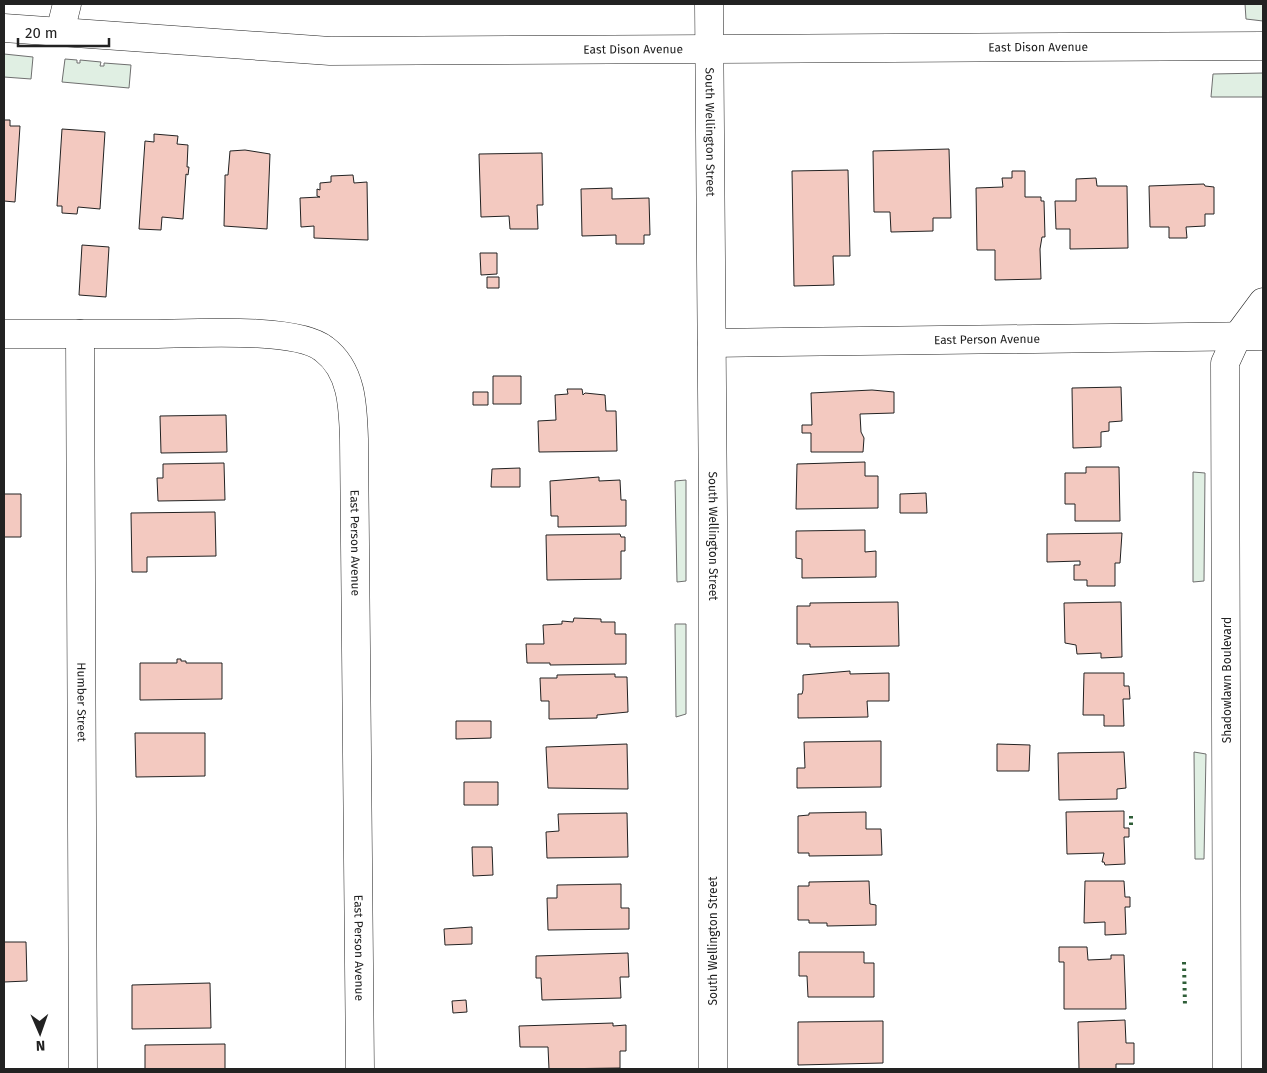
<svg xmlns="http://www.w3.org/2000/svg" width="1267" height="1073" viewBox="0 0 1267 1073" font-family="'Fira Sans',sans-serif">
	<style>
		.grass { fill: #e0efe3; stroke: #6f6f6f }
		.building { fill: #f3c9c0; stroke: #222 }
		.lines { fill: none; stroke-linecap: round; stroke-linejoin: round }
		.minor-casing { stroke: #222; stroke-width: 29 }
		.minor { stroke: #fff; stroke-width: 28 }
		.hedge { stroke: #2f5e38; stroke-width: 4; stroke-dasharray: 2.5 4; stroke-linecap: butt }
		.labels { text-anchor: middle; stroke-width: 4; stroke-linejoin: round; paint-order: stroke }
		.street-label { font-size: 12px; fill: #222; stroke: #fff }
	</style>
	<rect width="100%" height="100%" fill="#fff"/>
	<path class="grass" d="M 1245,4 L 1263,4 L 1263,21 L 1246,19 Z
		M 4,54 L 33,57 L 31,79 L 4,77 Z
		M 65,59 L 77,60 L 77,63 L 80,63 L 80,60 L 101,62 L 100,66 L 104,66 L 104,63 L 131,65 L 129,88 L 62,82 Z
		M 1263,73 L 1263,97 L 1211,97 L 1213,74 Z
		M 1193,472 L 1205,473 L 1204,581 L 1193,582 Z
		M 686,480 L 686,581 L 677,582 L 675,481 Z
		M 675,624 L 686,624 L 686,714 L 676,717 Z
		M 1194,752 L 1206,754 L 1204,859 L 1195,859 Z"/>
	<path class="building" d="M 4,120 L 10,120 L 10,126 L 20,126 L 15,202 L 4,201 Z
		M 62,129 L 105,132 L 100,209 L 78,207 L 77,214 L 62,213 L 62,206 L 57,206 Z
		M 154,134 L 178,136 L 177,144 L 188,145 L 187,167 L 189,167 L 188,175 L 186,174 L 183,219 L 162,217 L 161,230 L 139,229 L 145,141 L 154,142 Z
		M 949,149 L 951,218 L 933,218 L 933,231 L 891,232 L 890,212 L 874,212 L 873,151 Z
		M 245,150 L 270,154 L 267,229 L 224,226 L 225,182 L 225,175 L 228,175 L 230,151 Z
		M 542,153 L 543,205 L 537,205 L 538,229 L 510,229 L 509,216 L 481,217 L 479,154 Z
		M 848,170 L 850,256 L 833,256 L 834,285 L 794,286 L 792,171 Z
		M 1012,171 L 1025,171 L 1025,197 L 1041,197 L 1041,201 L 1044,201 L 1045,237 L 1042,237 L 1040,249 L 1041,279 L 995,280 L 995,250 L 977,250 L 976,188 L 1003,187 L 1002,178 L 1012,178 Z
		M 353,175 L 354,183 L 367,182 L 368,240 L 314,238 L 314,226 L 301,227 L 300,198 L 320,197 L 317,196 L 317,189 L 320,190 L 320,183 L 331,182 L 331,176 Z
		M 1096,178 L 1097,186 L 1127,186 L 1128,248 L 1070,249 L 1070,229 L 1056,229 L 1055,201 L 1076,201 L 1076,179 Z
		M 1204,184 L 1205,186 L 1214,187 L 1214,214 L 1205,214 L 1205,226 L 1186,227 L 1187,238 L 1169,238 L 1169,227 L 1150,227 L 1149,186 Z
		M 612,188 L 612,199 L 649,198 L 650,235 L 644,235 L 644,244 L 616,244 L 616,235 L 582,236 L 581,189 Z
		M 82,245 L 109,247 L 106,297 L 79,295 Z
		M 480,253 L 497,253 L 497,274 L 481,275 Z
		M 487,277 L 499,277 L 499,288 L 487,288 Z
		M 493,376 L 521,376 L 521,404 L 493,404 Z
		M 1121,387 L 1122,421 L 1109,422 L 1109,431 L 1101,432 L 1101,447 L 1073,448 L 1072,388 Z
		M 567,389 L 582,389 L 583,395 L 585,393 L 605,395 L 606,411 L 616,411 L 617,451 L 539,452 L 538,421 L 556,420 L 555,395 L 568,394 Z
		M 872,390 L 894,392 L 894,413 L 860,414 L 861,432 L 864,438 L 863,452 L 811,452 L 811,433 L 802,433 L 802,425 L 812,425 L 811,393 Z
		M 473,392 L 488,392 L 488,405 L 473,405 Z
		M 226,415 L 227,452 L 161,453 L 160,416 Z
		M 865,462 L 865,476 L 878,476 L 878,508 L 796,509 L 797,464 Z
		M 224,463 L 225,500 L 158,501 L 157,478 L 163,478 L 163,464 Z
		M 1086,467 L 1119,467 L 1120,521 L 1075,521 L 1075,504 L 1065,504 L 1065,473 L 1086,473 Z
		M 520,468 L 520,487 L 491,487 L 492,469 Z
		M 599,477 L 599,481 L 620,480 L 621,500 L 626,500 L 626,526 L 558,527 L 558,516 L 551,516 L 550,481 Z
		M 926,493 L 927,513 L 900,513 L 900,494 Z
		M 4,494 L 21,494 L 21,537 L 4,537 Z
		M 215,512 L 216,556 L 147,557 L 147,572 L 132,572 L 131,513 Z
		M 865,530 L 865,552 L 876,551 L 876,577 L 802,578 L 802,559 L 796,558 L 796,531 Z
		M 1122,533 L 1120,563 L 1115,563 L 1115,586 L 1087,586 L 1087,580 L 1074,580 L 1074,565 L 1080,565 L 1080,561 L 1047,562 L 1047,534 Z
		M 620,534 L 621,537 L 625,537 L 625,551 L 621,551 L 621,579 L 547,580 L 546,535 Z
		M 898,602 L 899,646 L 810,647 L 810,644 L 797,644 L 797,606 L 810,606 L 810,603 Z
		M 1121,602 L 1122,657 L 1101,658 L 1101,653 L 1077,654 L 1076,645 L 1065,643 L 1064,603 Z
		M 574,618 L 601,619 L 601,622 L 615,622 L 615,634 L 626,634 L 626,664 L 550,665 L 550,663 L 527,663 L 526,644 L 544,644 L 543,625 L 562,624 L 562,621 L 573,622 Z
		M 177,659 L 181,659 L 181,661 L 186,661 L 186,663 L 222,663 L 222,699 L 140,700 L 140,663 L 177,663 Z
		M 850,671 L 850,674 L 889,673 L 889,701 L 867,701 L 868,717 L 798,718 L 798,694 L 802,694 L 803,690 L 803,675 Z
		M 1084,673 L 1124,673 L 1124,686 L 1129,686 L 1130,699 L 1123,699 L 1124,726 L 1104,726 L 1104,715 L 1083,715 Z
		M 615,674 L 615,677 L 627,677 L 628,712 L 597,715 L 597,718 L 549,719 L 549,701 L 541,701 L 540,678 L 557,678 L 557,675 Z
		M 456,721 L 491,721 L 491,738 L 456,739 Z
		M 135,733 L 205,733 L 205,776 L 136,777 Z
		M 881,741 L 881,787 L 797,788 L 797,768 L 805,768 L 804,742 Z
		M 627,744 L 628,789 L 548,788 L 546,747 Z
		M 997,744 L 1030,745 L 1029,771 L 997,771 Z
		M 1124,752 L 1126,788 L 1117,789 L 1117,799 L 1059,800 L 1058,753 Z
		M 464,782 L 498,782 L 498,805 L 464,805 Z
		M 1124,811 L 1124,828 L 1129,828 L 1129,837 L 1124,837 L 1125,864 L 1105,865 L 1104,862 L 1102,862 L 1104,853 L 1067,854 L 1066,812 Z
		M 866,812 L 866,829 L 881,829 L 882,855 L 809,856 L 809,853 L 798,853 L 798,816 L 809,815 L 809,813 Z
		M 627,813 L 628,857 L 547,858 L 546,832 L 559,831 L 558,814 Z
		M 472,847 L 492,847 L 493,875 L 473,876 Z
		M 869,881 L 870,904 L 876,905 L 876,925 L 827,926 L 827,923 L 809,923 L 809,920 L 798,920 L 798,886 L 809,886 L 809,882 Z
		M 1085,881 L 1124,881 L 1125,897 L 1130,897 L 1130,907 L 1125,907 L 1126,934 L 1105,935 L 1105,922 L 1084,923 Z
		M 621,884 L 621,908 L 629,908 L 629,929 L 548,930 L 547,898 L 557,898 L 557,885 Z
		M 472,927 L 472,944 L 445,945 L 444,929 Z
		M 4,942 L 26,942 L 27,981 L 4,982 Z
		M 1059,947 L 1087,947 L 1088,960 L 1111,959 L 1111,955 L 1124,955 L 1126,1009 L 1064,1009 L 1064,962 L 1059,962 Z
		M 799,952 L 864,952 L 864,963 L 874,963 L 874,997 L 808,997 L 807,976 L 799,976 Z
		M 628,953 L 629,977 L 620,977 L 621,998 L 542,1000 L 541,978 L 536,978 L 536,956 Z
		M 210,983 L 211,1028 L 132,1029 L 132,985 Z
		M 466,1000 L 467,1012 L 453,1013 L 452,1001 Z
		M 1125,1020 L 1126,1043 L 1134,1043 L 1134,1064 L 1116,1064 L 1116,1069 L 1079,1069 L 1078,1022 Z
		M 883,1021 L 883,1063 L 798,1065 L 798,1022 Z
		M 613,1023 L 613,1026 L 626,1025 L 626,1051 L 620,1051 L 620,1068 L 549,1069 L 548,1047 L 520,1047 L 519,1026 Z
		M 225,1044 L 225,1069 L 145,1069 L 145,1045 Z"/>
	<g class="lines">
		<g class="minor-casing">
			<g id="minor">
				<path id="s1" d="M 709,4 L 713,516 L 713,1069"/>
				<path id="s2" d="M 4,28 L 330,51 L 1263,46"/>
				<path d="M 60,32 L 67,4"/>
				<path id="s3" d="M 4,334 C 52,334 100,334 148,334 C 187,334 296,326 324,349 C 352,370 353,406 354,439 L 360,1069"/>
				<path id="s4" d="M 80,334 L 83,1069"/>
				<path id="s5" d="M 712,343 L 1263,336"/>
				<path d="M 1227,1069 L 1225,363 L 1237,337 L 1263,302"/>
			</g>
		</g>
		<use href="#minor" class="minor"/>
		<path class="hedge" d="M 1131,825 L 1131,814
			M 1184,962 L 1185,1006"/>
	</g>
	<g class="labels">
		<g class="street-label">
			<text dy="4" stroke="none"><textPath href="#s2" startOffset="1035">East Dison Avenue</textPath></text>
			<text dy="4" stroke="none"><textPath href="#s2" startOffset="630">East Dison Avenue</textPath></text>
			<text dy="4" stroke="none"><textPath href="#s1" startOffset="128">South Wellington Street</textPath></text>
			<text dy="4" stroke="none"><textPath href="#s5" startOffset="275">East Person Avenue</textPath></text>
			<text dy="4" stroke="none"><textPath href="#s1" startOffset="532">South Wellington Street</textPath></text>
			<text dy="4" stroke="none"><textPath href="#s3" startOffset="525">East Person Avenue</textPath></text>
			<text transform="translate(1227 680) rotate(-90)" y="4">Shadowlawn Boulevard</text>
			<text dy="4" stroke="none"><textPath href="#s4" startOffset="368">Humber Street</textPath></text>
			<text transform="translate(713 941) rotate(-90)" y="4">South Wellington Street</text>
			<text dy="4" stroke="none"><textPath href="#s3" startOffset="930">East Person Avenue</textPath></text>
		</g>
	</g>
	<rect width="1267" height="1073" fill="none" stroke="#222222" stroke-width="10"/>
	<g transform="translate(40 1033) rotate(178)" stroke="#ffffff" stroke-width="4" paint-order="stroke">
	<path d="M0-4L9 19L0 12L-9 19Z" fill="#222222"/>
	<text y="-8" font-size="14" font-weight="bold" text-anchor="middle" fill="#222222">N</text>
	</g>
	<path d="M18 38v8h91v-8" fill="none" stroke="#222222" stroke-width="2.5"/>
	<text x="25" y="38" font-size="15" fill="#222222" stroke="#ffffff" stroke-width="4" paint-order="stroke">20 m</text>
</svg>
